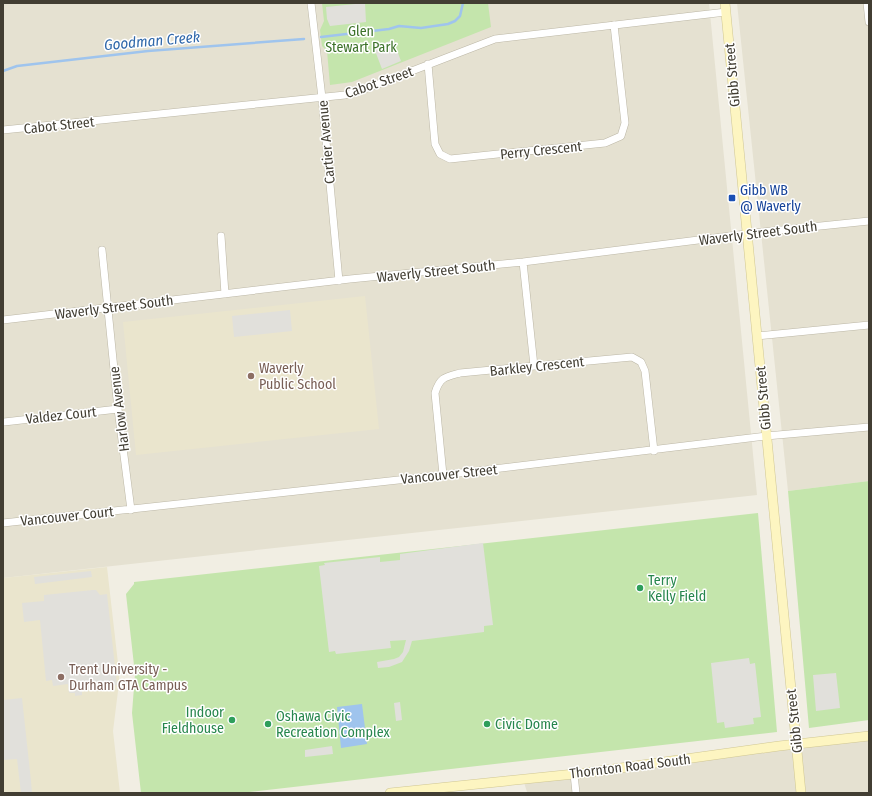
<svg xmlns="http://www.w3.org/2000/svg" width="872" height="796" viewBox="0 0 872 796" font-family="'Fira Sans Condensed',sans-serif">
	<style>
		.residential { fill: #e5e1d1 }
		.education { fill: #eae5cd }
		.green { fill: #c4e5ac }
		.parking { fill: #e1e0db }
		.water { fill: #9fc4ed }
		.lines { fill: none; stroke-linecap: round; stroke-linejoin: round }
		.stream { stroke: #9fc4ed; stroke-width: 2.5 }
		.street-casing { stroke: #bcb7a6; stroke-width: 8 }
		.secondary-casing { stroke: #d0c793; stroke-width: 10 }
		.street { stroke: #fff; stroke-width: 7 }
		.secondary { stroke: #fdf5c1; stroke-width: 9 }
		.transit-dot { fill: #1a4fb4; stroke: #fff; stroke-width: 1.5 }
		.education-dot { fill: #8d6e63; stroke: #fff; stroke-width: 1.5 }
		.leisure-dot { fill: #2e9e5b; stroke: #fff; stroke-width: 1.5 }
		.labels { text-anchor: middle; stroke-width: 3; stroke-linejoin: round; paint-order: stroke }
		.park-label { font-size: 14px; fill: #3c7229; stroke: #fff }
		.street-label { font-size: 14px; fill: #423e33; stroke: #fff }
		.transit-label { font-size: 14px; fill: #164399; stroke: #fff; text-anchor: start }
		.education-label { font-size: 14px; fill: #785e54; stroke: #fff; text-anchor: start }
		.leisure-label { font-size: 14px; fill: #27864d; stroke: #fff; text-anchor: start }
		.water-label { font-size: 15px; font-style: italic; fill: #3068aa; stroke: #fff }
	</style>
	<rect width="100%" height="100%" fill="#f1eee3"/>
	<path class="residential" d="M 3,3 L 709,3 L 757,495 L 3,578 Z
		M 737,3 L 869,3 L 869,481 L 788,491 Z
		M 869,737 L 869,793 L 519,793 L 527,792 L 522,776 Z"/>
	<path class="education" d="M 365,296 L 379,429 L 136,455 L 123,322 Z
		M 107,567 L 119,672 L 119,683 L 113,731 L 120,793 L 3,793 L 3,578 Z"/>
	<path class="green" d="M 322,3 L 488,3 L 491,27 L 352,82 L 330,85 L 327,51 L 322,46 L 320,30 L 324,21 Z
		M 869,481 L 869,720 L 809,728 L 788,491 Z
		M 758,513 L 777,732 L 240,793 L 141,793 L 132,713 L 135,674 L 126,594 L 134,584 L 134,582 Z"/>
	<path class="parking" d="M 365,3 L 366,22 L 330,26 L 327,19 L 326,7 Z
		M 393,40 L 401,61 L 382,69 L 374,48 L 381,44 Z
		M 290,310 L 292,331 L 234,337 L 232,316 Z
		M 483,543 L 493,625 L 484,626 L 484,632 L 412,641 L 409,651 L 402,662 L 389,667 L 378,668 L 377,662 L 394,659 L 399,657 L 403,652 L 406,640 L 390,641 L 391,648 L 336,654 L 335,651 L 329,652 L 319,566 L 325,565 L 324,563 L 380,557 L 380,562 L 400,560 L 400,554 Z
		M 91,571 L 92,577 L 35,584 L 34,577 Z
		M 93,590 L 96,590 L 100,595 L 107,594 L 117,685 L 111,686 L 111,687 L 82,690 L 82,695 L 75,696 L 75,693 L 69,693 L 68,684 L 53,686 L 52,680 L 46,681 L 40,620 L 24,622 L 22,603 L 44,601 L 44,595 Z
		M 749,658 L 750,664 L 755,663 L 761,717 L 753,718 L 754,724 L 725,728 L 724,722 L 717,723 L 711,663 Z
		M 836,673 L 840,708 L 816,711 L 813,675 Z
		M 22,698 L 31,781 L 32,793 L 21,793 L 17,759 L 3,760 L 3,700 Z
		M 400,702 L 402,720 L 396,721 L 394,703 Z
		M 332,746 L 333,754 L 305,757 L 305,750 Z"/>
	<path class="water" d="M 362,704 L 367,744 L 341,748 L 337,707 Z"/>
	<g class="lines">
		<path class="stream" d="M 321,37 L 389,29 L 399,26 L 421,28 L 448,24 L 455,21 L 460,16 L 463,3
			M 3,71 L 17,66 L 148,51 L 304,39"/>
		<g class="street-casing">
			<path id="street" d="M 311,3 L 322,98 L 339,281
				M 867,3 L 869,22
				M 428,64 L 435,144 L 440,154 L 450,159 L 605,143 L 621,136 L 625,123 L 614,25
				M 3,130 L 345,95 L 365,89 L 495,39 L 726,12
				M 221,236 L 225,294
				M 102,250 L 118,409 L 131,510
				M 523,262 L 534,366
				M 3,320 L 350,279 L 523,262 L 762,232 L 869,221
				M 757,336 L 869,325
				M 4,422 L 118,409
				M 443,475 L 435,393 C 440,377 445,377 460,373 L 632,357 L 641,362 L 645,371 L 654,451
				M 3,523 L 435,476 L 766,436 L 869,427
				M 574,774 L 576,793"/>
		</g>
		<g class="secondary-casing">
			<path id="secondary" d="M 725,3 L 801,793
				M 390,793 L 584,773 L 779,746 L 869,736"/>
		</g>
		<use href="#street" class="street"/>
		<use href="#secondary" class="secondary"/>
	</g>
	<rect class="transit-dot" x="728" y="194" width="8" height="8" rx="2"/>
	<g class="education-dot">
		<circle cx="251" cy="376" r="4"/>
		<circle cx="61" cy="677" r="4"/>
	</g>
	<g class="leisure-dot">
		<circle cx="640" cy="588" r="4"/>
		<circle cx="232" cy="720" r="4"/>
		<circle cx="268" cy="724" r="4"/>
		<circle cx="487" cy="724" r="4"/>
	</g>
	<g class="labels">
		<g class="park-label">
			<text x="361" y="36">Glen<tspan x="361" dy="16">Stewart Park</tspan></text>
		</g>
		<g class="street-label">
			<text transform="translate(732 75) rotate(-95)" y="5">Gibb Street</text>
			<text transform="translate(379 82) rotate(-19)" y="5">Cabot Street</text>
			<text transform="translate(59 125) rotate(-6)" y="5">Cabot Street</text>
			<text transform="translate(326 142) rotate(-95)" y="5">Cartier Avenue</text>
			<text transform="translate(541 150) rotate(-6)" y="5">Perry Crescent</text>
			<text transform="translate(758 233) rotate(-7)" y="5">Waverly Street South</text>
			<text transform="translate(436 271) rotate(-6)" y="5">Waverly Street South</text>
			<text transform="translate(114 307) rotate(-7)" y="5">Waverly Street South</text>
			<text transform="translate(537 366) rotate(-6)" y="5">Barkley Crescent</text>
			<text transform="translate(763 398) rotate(-95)" y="5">Gibb Street</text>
			<text transform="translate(119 409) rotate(-97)" y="5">Harlow Avenue</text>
			<text transform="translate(61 415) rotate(-6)" y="5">Valdez Court</text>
			<text transform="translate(449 474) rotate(-6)" y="5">Vancouver Street</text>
			<text transform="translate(67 516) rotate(-6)" y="5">Vancouver Court</text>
			<text transform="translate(794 721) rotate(-96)" y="5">Gibb Street</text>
			<text transform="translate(630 766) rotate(-7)" y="5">Thornton Road South</text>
		</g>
		<g class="transit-label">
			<text x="740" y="195">Gibb WB<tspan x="740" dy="16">@ Waverly</tspan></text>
		</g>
		<g class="education-label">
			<text x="259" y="373">Waverly<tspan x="259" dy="16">Public School</tspan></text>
			<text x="69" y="674">Trent University -<tspan x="69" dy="16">Durham GTA Campus</tspan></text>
		</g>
		<g class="leisure-label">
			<text x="648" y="585">Terry<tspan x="648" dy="16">Kelly Field</tspan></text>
			<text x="224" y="717" text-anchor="end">Indoor<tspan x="224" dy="16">Fieldhouse</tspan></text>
			<text x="276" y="721">Oshawa Civic<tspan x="276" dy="16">Recreation Complex</tspan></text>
			<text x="495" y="729">Civic Dome</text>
		</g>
		<g class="water-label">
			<text transform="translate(152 41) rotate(-5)" y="5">Goodman Creek</text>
		</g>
	</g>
	<rect width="872" height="796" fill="none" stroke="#423e33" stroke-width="8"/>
</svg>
